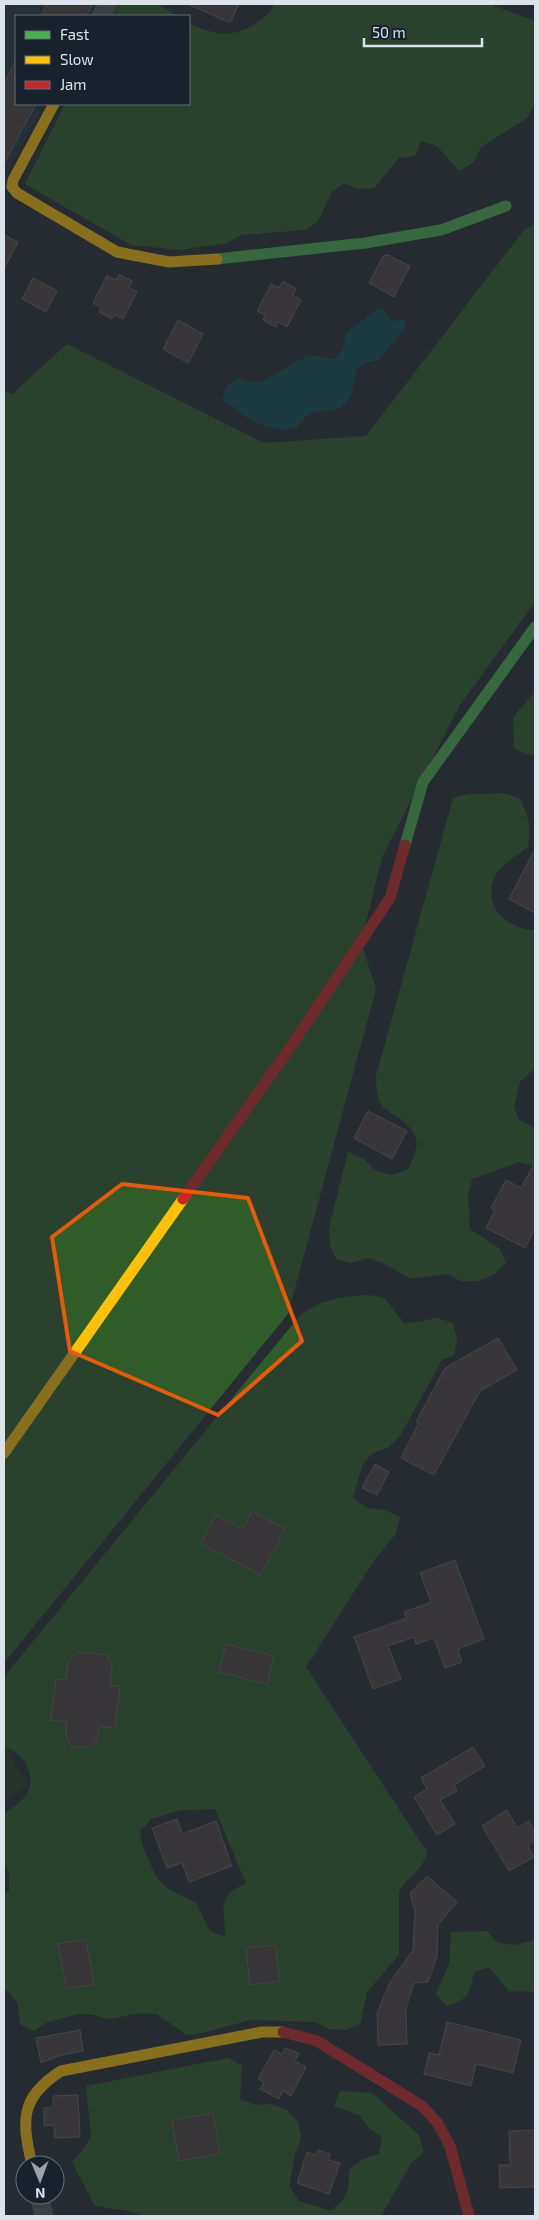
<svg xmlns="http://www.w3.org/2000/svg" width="539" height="2220" viewBox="0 0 539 2220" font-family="'Exo 2',sans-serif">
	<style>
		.built { fill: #243341 }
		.green { fill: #264223 }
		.forest { fill: #2f5c28; fill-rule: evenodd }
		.water { fill: #0f4f56 }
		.building { fill: #4e4341; stroke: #676667 }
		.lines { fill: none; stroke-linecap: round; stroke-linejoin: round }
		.street { stroke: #585a5c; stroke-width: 19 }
		.fast { stroke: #4caf50; stroke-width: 11 }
		.slow { stroke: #ffc107; stroke-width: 11 }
		.jam { stroke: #c62828; stroke-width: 11 }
		.marked { fill: none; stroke: #e8590c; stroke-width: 4; stroke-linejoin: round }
	</style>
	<rect width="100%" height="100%" fill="#272c32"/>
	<path class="built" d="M 4,4 L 99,4 L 92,16 L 16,16 L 16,104 L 44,104 L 4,177 Z"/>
	<path class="green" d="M 6,1748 L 27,1785 L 4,1799 L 4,1749 Z"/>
	<path class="forest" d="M 120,4 L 157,4 L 177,16 L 113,16 Z
		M 274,4 L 489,4 L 535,21 L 535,103 L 527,118 L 481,147 L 474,162 L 459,171 L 437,146 L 421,141 L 415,156 L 399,158 L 374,188 L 359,189 L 344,183 L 332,192 L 318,221 L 305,230 L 241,235 L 227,243 L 179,250 L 131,245 L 25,184 L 65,104 L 189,104 L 189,23 C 199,29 219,35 230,33 C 245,32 270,18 274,4 Z
		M 535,224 L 535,602 L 460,705 L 382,857 L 361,942 L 376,989 L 288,1314 L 4,1663 L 4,391 L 12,394 L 67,344 L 264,443 L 366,436 L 524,230 Z
		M 535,692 L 535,754 L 528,755 L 514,748 L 513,717 Z
		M 503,793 L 519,798 C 529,815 531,827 528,847 C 519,854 507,861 500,869 C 483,890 492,916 516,926 C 522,929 529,929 535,931 L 535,1068 L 520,1082 L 514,1107 L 519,1120 L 535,1128 L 535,1166 L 519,1162 L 472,1179 L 468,1195 L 470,1229 L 499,1248 L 506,1262 L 495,1274 L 478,1281 L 461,1281 L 447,1274 L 411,1279 L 383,1263 L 368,1258 L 351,1263 L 336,1259 L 330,1245 L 329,1228 L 348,1152 L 364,1159 L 375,1170 L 391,1175 L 407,1170 C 421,1147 421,1133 398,1117 C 394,1114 386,1111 382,1106 C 376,1097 376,1086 376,1076 L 453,798 L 469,794 Z
		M 369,1295 L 385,1298 L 404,1324 L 437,1318 L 453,1323 L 457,1339 L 454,1355 L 442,1360 L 400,1436 L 388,1448 L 372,1453 L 362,1466 L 353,1498 L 368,1508 L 385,1510 L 400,1517 L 396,1534 L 375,1559 L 306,1667 L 427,1852 C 424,1870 407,1876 399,1892 L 399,1955 L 367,1992 L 360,2024 L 345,2030 L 329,2029 L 315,2022 L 250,2020 L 203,2033 L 187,2035 L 158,2015 L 142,2013 L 110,2019 L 94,2015 L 79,2014 L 48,2022 L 34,2031 L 20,2024 C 20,2009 18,1997 4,1989 L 4,1894 L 9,1891 L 9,1874 L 4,1862 L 4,1813 C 13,1808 25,1800 29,1789 C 36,1773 20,1749 4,1747 L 4,1677 L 297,1319 C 317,1300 341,1296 369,1295 ZM 215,1809 L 246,1883 C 215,1898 225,1908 225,1937 L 210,1931 L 196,1903 L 168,1889 L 156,1877 L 143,1847 L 140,1832 L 151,1819 L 181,1810 Z
		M 487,1931 L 498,1943 L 514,1945 L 535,1940 L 535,1992 L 509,1991 L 489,1967 L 474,1972 C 470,1993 468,2000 447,2006 L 436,1994 L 449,1964 L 451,1932 Z
		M 228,2058 L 242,2066 L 240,2099 L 255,2105 L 271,2104 L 287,2110 L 298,2122 L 301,2139 L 295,2154 L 289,2186 L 299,2201 L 331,2211 C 348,2198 349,2191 349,2170 L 363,2159 L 379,2154 L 382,2138 L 369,2128 L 359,2115 L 334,2106 L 340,2091 L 372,2093 L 419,2135 L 424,2152 L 411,2163 L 381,2216 L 144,2216 C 125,2208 114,2210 95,2206 L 72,2162 L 83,2150 L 91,2137 L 86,2086 Z"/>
	<path class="water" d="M 380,308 L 384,310 L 391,322 L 403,319 L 406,326 L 379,360 L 365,362 L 356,370 C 352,393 352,410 323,411 C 318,411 312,411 308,414 C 304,417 301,423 297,427 C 269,436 246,416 223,400 L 225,388 L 237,378 L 249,382 L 262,382 L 305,357 L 314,356 L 335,359 L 343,349 L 346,333 Z"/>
	<path class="building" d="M 47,4 L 93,4 L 86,16 L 40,16 Z
		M 188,4 L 239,4 L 230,23 Z
		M 16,60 L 16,104 L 36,104 L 4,164 L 4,83 Z
		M 4,235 L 18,242 L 4,269 Z
		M 388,255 L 410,266 L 394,297 L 369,283 L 383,256 Z
		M 119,274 L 132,281 L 129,287 L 137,292 L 123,319 L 115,315 L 112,319 L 99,312 L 101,308 L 93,303 L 107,276 L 116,280 Z
		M 33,278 L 57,291 L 46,312 L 22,299 Z
		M 283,281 L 296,289 L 293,295 L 301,300 L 287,327 L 278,322 L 276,327 L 263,320 L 265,315 L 257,311 L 271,284 L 279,288 Z
		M 178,320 L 203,334 L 188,363 L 163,349 Z
		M 535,849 L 535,913 L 509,899 Z
		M 368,1111 L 407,1131 L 392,1159 L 354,1138 Z
		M 535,1162 L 535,1229 L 525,1248 L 486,1228 L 495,1210 L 491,1208 L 506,1180 L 521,1188 Z
		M 498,1338 L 517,1370 L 480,1391 L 434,1475 L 401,1458 L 419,1423 L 416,1422 L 445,1368 Z
		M 375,1464 L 389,1472 L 377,1495 L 362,1488 Z
		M 252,1511 L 285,1529 L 261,1575 L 201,1543 L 216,1515 L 243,1529 Z
		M 455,1560 L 484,1639 L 458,1649 L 462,1662 L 445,1668 L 434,1638 L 416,1644 L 414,1637 L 388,1646 L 401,1679 L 373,1689 L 354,1637 L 407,1618 L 404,1612 L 431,1602 L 420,1573 Z
		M 226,1644 L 274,1656 L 267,1684 L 219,1672 Z
		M 77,1652 L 107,1655 L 112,1668 L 110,1685 L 120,1686 L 115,1728 L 99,1726 L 97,1739 L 89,1748 L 71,1746 L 66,1735 L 67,1722 L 51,1720 L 56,1679 L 66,1680 L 68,1663 Z
		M 473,1747 L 485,1766 L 454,1785 L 457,1791 L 440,1800 L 455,1824 L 437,1835 L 414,1797 L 427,1789 L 421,1778 Z
		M 507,1810 L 517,1828 L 529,1821 L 535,1832 L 535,1841 L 528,1846 L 534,1857 L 509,1871 L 482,1826 Z
		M 177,1819 L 182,1834 L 216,1821 L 232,1866 L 189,1882 L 182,1863 L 167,1868 L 152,1828 Z
		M 427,1876 L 457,1902 L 438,1925 L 437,1956 L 428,1982 L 414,1983 L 406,2008 L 407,2044 L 378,2045 L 377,2013 L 389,1984 L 413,1950 L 415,1911 L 410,1893 Z
		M 86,1939 L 94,1984 L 67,1989 L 58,1944 Z
		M 275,1945 L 280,1981 L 250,1985 L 246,1948 Z
		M 447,2022 L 521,2040 L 513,2073 L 476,2064 L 471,2086 L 424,2074 L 429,2053 L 439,2055 Z
		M 80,2030 L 83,2051 L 58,2056 L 41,2063 L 36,2038 Z
		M 285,2048 L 299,2053 L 295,2061 L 306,2067 L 291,2096 L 283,2091 L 279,2099 L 260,2089 L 264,2082 L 258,2079 L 274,2050 L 282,2054 Z
		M 78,2095 L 80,2137 L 55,2138 L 54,2125 L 44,2126 L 44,2108 L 53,2107 L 53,2096 Z
		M 213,2113 L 220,2154 L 179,2161 L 172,2120 Z
		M 535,2130 L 535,2187 L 500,2188 L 499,2165 L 510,2165 L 509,2131 Z
		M 318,2150 L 330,2154 L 329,2160 L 340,2163 L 329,2194 L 297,2183 L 307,2152 L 316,2155 Z"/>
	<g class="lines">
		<path class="street" d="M 101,16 L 108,4
			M 39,2195 L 44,2216"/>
		<path class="fast" d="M 217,259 L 365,243 L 441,230 L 506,206
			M 405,845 L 423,782 L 535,627"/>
		<path class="slow" d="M 54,104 L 13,180 L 12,187 L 17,193 L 117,252 L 169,262 L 217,259
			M 4,1453 L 183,1199
			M 32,2165 C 22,2121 19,2098 61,2071 L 262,2032 L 283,2032"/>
		<path class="jam" d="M 183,1199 L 287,1052 L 390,898 L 405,845
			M 283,2032 L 317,2041 L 422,2106 L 437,2122 L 450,2146 L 469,2216"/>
	</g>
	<path d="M0 0H539V2220H0ZM 122,1184 L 248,1198 L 302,1341 L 218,1415 L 70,1351 L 52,1237 Z" fill="#272c32" fill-opacity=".55" fill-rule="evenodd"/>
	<path class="marked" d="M 122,1184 L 248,1198 L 302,1341 L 218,1415 L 70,1351 L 52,1237 Z"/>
	<rect width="539" height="2220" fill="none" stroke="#dbe2e9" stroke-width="10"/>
	<rect x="15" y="15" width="175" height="90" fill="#18222d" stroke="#666f78"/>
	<rect x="25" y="31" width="25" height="8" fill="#4caf50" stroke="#666f78"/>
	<text x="60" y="40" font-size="15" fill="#dbe2e9">Fast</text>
	<rect x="25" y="56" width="25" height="8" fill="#ffc107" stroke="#666f78"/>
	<text x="60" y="65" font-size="15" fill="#dbe2e9">Slow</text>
	<rect x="25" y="81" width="25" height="8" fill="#c62828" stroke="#666f78"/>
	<text x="60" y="90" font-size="15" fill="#dbe2e9">Jam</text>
	<g transform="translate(40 2180) rotate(179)"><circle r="24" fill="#18222d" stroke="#666f78"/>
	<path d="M0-4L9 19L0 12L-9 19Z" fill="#9ca2a9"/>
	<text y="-8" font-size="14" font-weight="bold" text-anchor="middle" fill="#dbe2e9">N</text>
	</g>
	<path d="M364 38v8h118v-8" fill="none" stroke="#dbe2e9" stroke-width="2.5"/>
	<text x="372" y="38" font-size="15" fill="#dbe2e9" stroke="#18222d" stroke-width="4" paint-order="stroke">50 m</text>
</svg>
